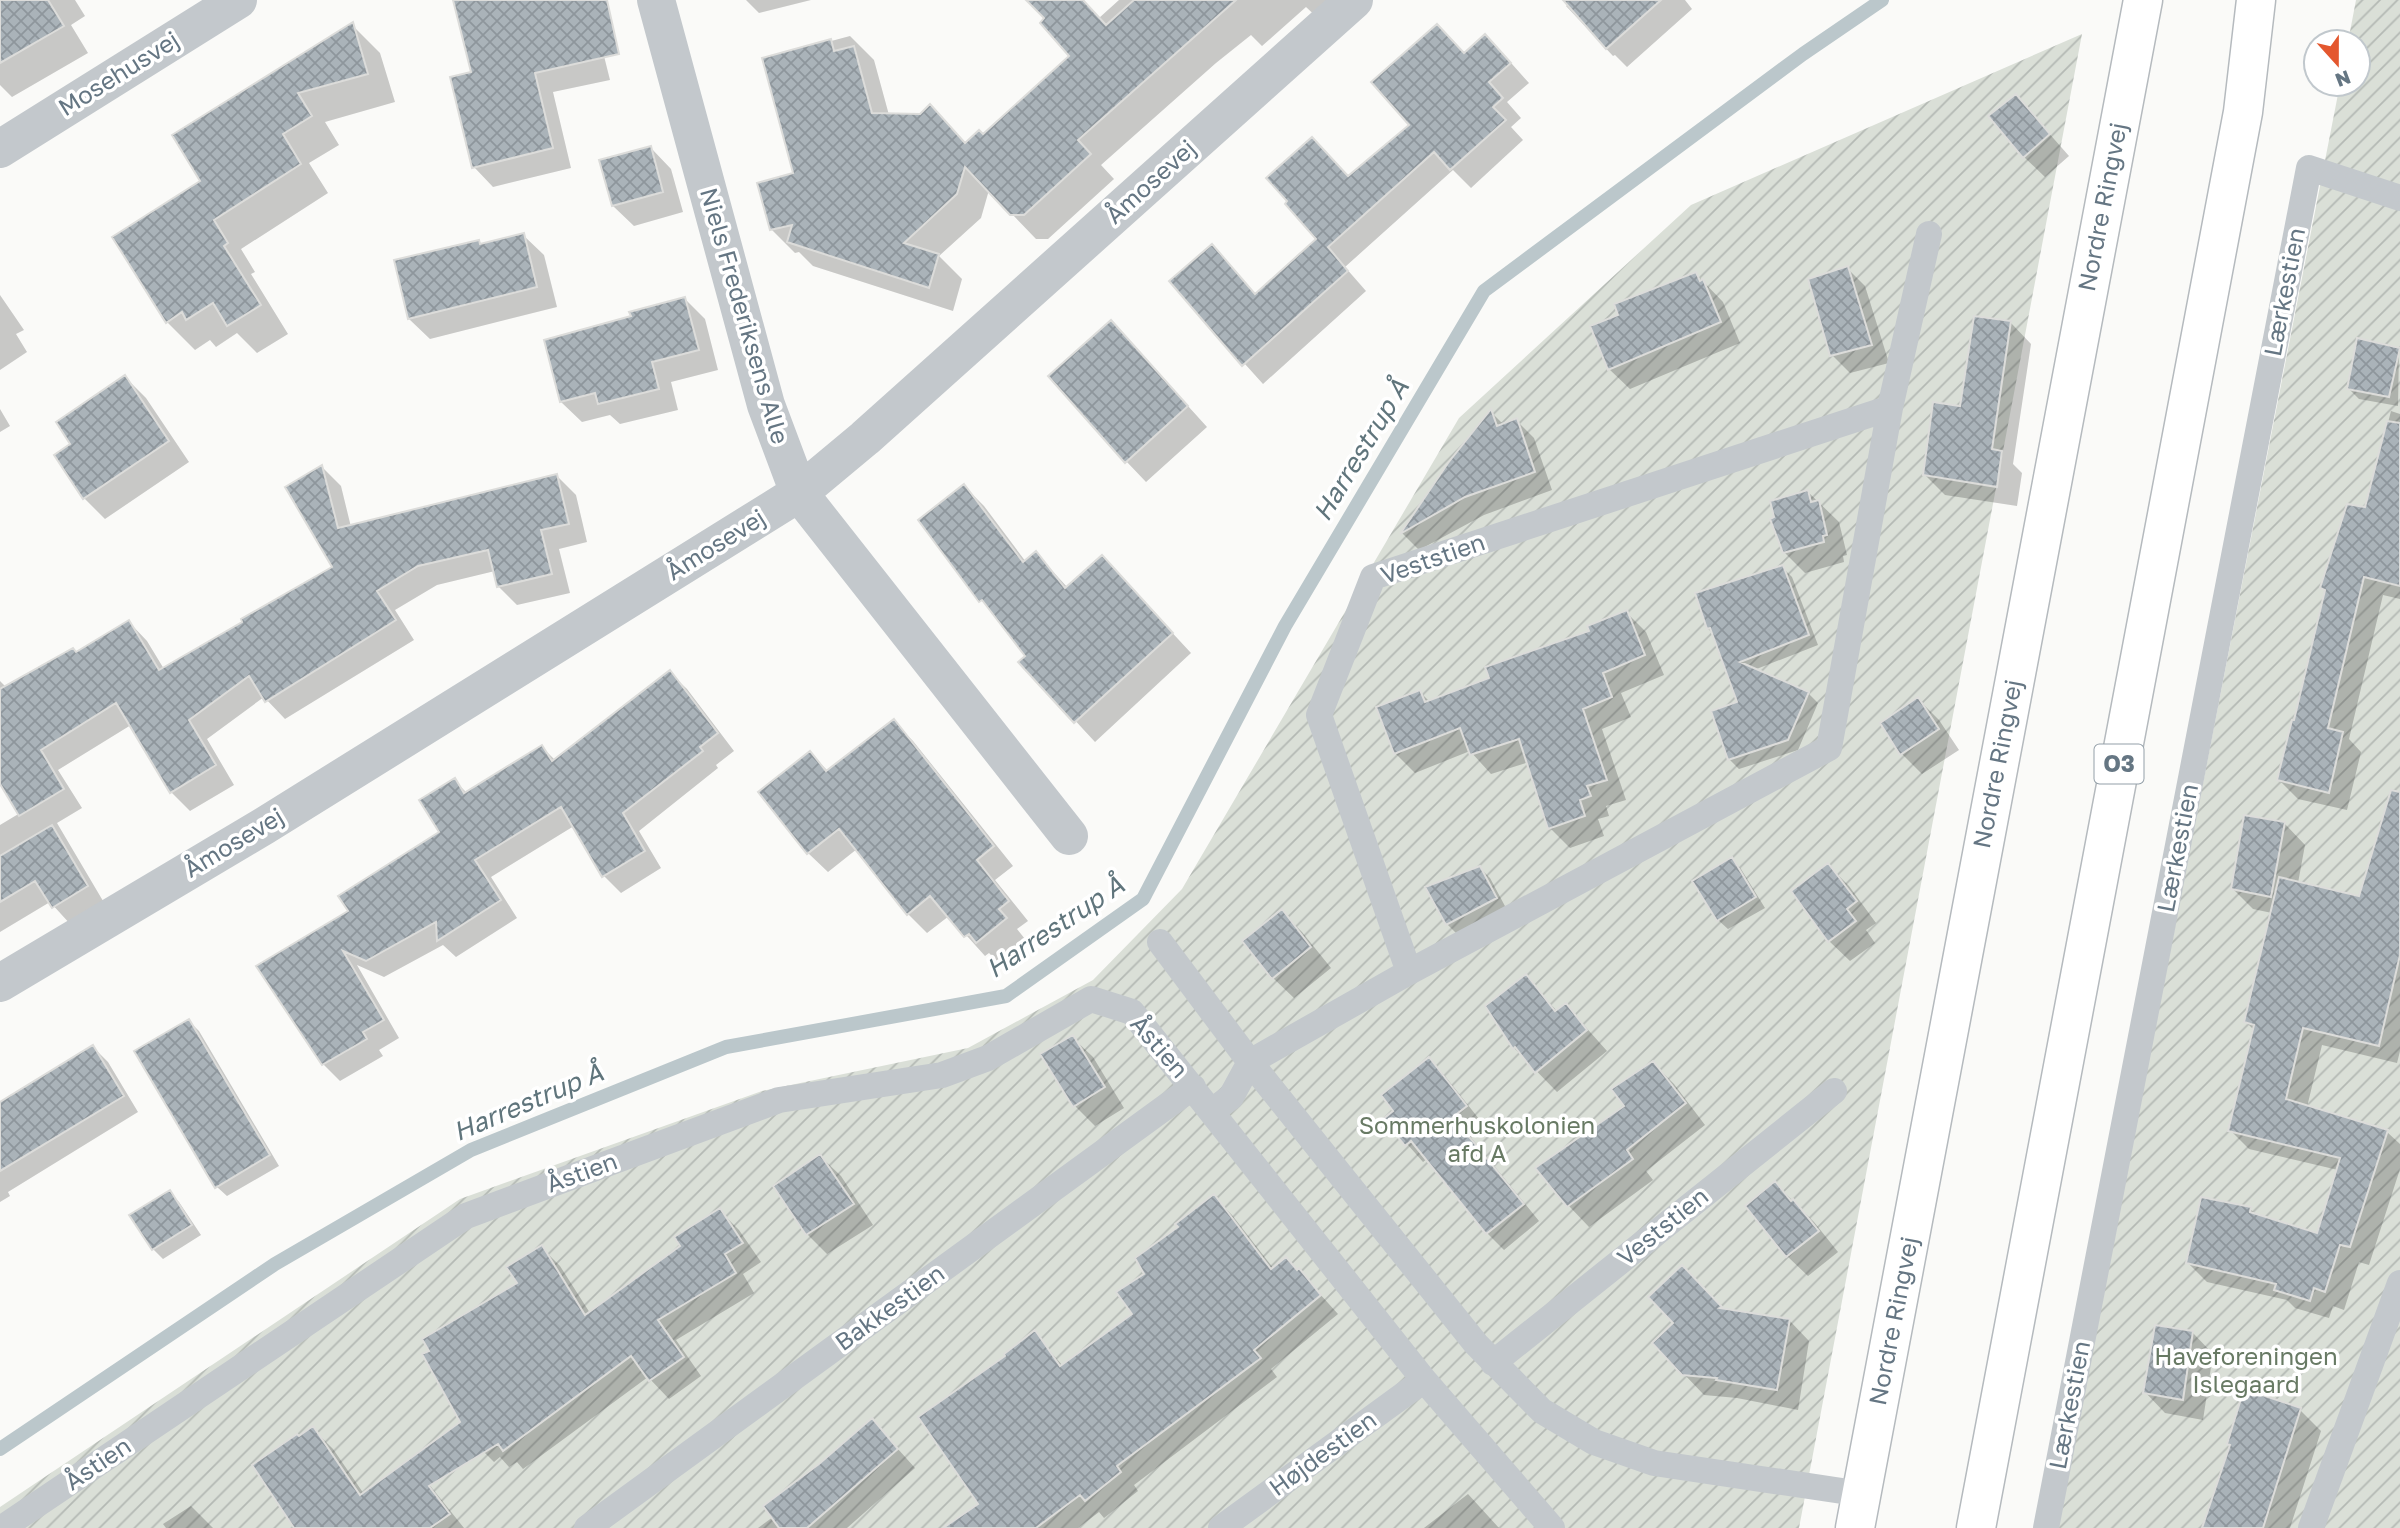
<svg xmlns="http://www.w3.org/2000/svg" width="2400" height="1528" viewBox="0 0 2400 1528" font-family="'Golos Text',sans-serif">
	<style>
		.garden { fill: url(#garden-furrows) }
		.shadow { fill: #0003 }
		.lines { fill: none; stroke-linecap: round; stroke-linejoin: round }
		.stream { stroke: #bbc7cb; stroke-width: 14 }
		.building { fill: url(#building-cross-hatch); stroke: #dcdcda; stroke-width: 2 }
		.primary-casing { stroke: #b5babe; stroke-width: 41 }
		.lane { stroke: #c3c8cc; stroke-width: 26 }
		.street { stroke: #c3c8cc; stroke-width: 38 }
		.primary { stroke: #fff; stroke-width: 38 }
		.labels { text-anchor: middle; stroke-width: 7; stroke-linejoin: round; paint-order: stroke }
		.shield { fill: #fff; stroke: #939fa8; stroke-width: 2 }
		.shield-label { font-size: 23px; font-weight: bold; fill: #657683 }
		.street-label { font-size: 24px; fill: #657683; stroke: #fff }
		.park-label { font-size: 24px; fill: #687a64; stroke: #fff }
		.water-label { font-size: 26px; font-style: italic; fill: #60757c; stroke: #fff }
	</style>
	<defs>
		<pattern id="garden-furrows" width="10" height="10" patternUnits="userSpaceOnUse" patternTransform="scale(1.75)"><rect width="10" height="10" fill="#dadfd7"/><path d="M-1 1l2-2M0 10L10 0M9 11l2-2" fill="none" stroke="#b4b9b4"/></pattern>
		<pattern id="building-cross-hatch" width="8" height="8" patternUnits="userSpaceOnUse" patternTransform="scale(1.75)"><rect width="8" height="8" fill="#aab3b9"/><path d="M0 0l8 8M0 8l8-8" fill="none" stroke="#8e969c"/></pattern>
	</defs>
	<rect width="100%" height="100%" fill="#fafaf8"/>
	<path class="garden" d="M 2356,0 L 2400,0 L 2400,1528 L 2057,1528 L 2340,84 L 2358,84 L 2358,42 L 2348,42 Z
		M 2082,34 L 1799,1528 L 0,1528 L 0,1507 L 460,1199 L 762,1091 L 968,1048 L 1093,980 L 1182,889 L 1459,418 L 1691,205 Z"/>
	<path class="shadow" d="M 0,0 L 75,0 L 85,16 L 71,25 L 88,53 L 12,97 L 0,85 Z
		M 455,0 L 590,0 L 610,80 L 553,92 L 571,168 L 493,187 L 474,167 L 473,73 Z
		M 746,0 L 811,0 L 759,13 Z
		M 1048,0 L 1081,0 L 1099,18 L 1119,0 L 1347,0 L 1322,22 L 1306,7 L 1262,46 L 1251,35 L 1216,63 L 1101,165 L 1114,179 L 1048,239 L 1036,239 L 989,190 L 981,218 L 939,256 L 962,279 L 953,311 L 813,266 L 799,252 L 795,253 L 771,229 L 795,174 L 764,59 L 850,36 L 874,60 L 889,115 L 921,115 L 930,107 L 967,144 L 984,136 L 1072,56 L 1046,19 Z
		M 1574,0 L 1685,0 L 1692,9 L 1627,67 L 1615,55 L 1613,56 L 1566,6 Z
		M 352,25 L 380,53 L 395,102 L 325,122 L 339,145 L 309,163 L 328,193 L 241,249 L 255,272 L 251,274 L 288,334 L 257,353 L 237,333 L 216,347 L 210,340 L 195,350 L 167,322 L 203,182 Z
		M 1465,54 L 1504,55 L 1529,83 L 1507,102 L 1521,118 L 1511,127 L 1523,140 L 1471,188 L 1453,170 L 1345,267 L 1366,291 L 1263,384 L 1171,282 L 1212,247 L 1256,295 L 1318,239 L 1349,178 L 1411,125 Z
		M 2016,96 L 2069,156 L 2045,177 L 2024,157 Z
		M 651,148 L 671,169 L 683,212 L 634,226 L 613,206 Z
		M 523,235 L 544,255 L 557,307 L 430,339 L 409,319 L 478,242 L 482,245 Z
		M 1847,268 L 1865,286 L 1889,363 L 1850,373 L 1832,355 Z
		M 1696,274 L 1723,302 L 1740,343 L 1630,389 L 1609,369 L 1620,316 Z
		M 0,295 L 24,330 L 16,334 L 27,352 L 0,370 Z
		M 685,299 L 705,319 L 718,370 L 671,382 L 678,410 L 620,424 L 610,415 L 582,422 L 561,402 L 633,317 Z
		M 2011,323 L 2031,344 L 2013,464 L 2022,473 L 2017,506 L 1945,495 L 1924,474 Z
		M 1131,343 L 1207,427 L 1146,482 L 1126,461 Z
		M 2399,350 L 2398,406 L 2359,399 L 2349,389 Z
		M 125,377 L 146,398 L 189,462 L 105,519 L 84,498 L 73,445 Z
		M 0,409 L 10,426 L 0,432 Z
		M 2391,411 L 2400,414 L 2400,599 L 2383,595 L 2349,739 L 2361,752 L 2347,810 L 2298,799 L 2279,780 L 2296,722 L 2327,592 L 2322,587 L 2366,509 Z
		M 1491,412 L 1504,425 L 1516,420 L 1534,438 L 1552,490 L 1484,515 L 1419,550 L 1402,533 L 1450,464 Z
		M 322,467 L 341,486 L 351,527 L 557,476 L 576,495 L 587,542 L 559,549 L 570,593 L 517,605 L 498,586 L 495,571 L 437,585 L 395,610 L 414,640 L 285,719 L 264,697 L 207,739 L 234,785 L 190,811 L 171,792 L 131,725 L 58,770 L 82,808 L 57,823 L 106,906 L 72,926 L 50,902 L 0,932 L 0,825 L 20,813 L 0,781 L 0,681 L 6,687 L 76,654 L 129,622 L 147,641 L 164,669 L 335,568 Z
		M 964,486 L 984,506 L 1026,562 L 1036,553 L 1068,588 L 1102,557 L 1191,653 L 1095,742 L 1021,662 L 1027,656 L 997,617 L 981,600 Z
		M 1808,492 L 1839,522 L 1847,555 L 1843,556 L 1844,562 L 1805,573 L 1784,552 Z
		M 1782,567 L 1792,577 L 1818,645 L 1754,670 L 1808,693 L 1818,703 L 1798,750 L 1739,769 L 1729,759 L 1739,703 L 1714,634 L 1708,629 Z
		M 1626,612 L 1646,632 L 1664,675 L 1621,693 L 1631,717 L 1602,729 L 1626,800 L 1606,806 L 1609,816 L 1598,819 L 1604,836 L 1570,848 L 1550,828 L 1529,762 L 1491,774 L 1470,751 L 1415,773 L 1395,753 L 1420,692 L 1430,702 L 1491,679 L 1591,632 Z
		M 670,673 L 687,689 L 734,751 L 716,765 L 718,768 L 639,831 L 661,868 L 621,893 L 604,876 L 574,826 L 491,877 L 517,918 L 456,957 L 443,945 L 384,977 L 357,965 L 399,1038 L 379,1050 L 383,1056 L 340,1081 L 323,1064 L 258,966 L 350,912 L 441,833 L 455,781 L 467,793 L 542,747 L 556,761 Z
		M 1918,699 L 1939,720 L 1959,750 L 1922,774 L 1902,754 Z
		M 893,721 L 913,741 L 1013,866 L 995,880 L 1028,921 L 1017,929 L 1025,939 L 997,961 L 989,953 L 985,956 L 949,916 L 927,933 L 908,914 L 857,849 L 828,872 L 808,853 L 810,753 L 828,771 Z
		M 2285,824 L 2305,845 L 2298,883 L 2360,898 L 2400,829 L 2400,1051 L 2397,1063 L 2322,1045 L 2307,1107 L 2387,1132 L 2400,1144 L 2400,1169 L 2369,1265 L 2359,1262 L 2344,1310 L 2333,1306 L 2329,1318 L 2295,1308 L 2287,1300 L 2207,1282 L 2188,1263 L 2250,1209 L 2258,1216 L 2318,1235 L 2338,1170 L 2249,1149 L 2230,1130 L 2255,1031 L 2246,1022 L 2272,913 L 2253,909 L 2233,889 Z
		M 1732,859 L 1741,869 L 1765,908 L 1728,929 L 1718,920 Z
		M 1828,865 L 1849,886 L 1876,923 L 1866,930 L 1875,943 L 1850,961 L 1829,941 Z
		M 1480,868 L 1490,878 L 1506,908 L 1457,934 L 1447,924 Z
		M 1282,912 L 1302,932 L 1331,968 L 1294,998 L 1273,978 Z
		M 1525,977 L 1558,1012 L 1566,1005 L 1607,1051 L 1557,1092 L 1514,1048 L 1488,1006 Z
		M 189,1021 L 199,1031 L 279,1166 L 227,1196 L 217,1187 Z
		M 1072,1037 L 1093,1057 L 1124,1108 L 1095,1126 L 1075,1106 Z
		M 93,1047 L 108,1062 L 138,1112 L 8,1192 L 10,1196 L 0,1202 L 0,1102 Z
		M 1429,1060 L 1445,1076 L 1483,1124 L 1469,1135 L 1539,1221 L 1504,1250 L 1487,1233 L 1427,1159 L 1423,1162 L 1386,1120 L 1396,1112 Z
		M 1653,1063 L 1674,1084 L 1705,1125 L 1646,1171 L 1653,1180 L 1589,1227 L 1569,1206 L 1538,1169 L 1626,1106 Z
		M 820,1156 L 841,1176 L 873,1225 L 827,1254 L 807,1234 Z
		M 1775,1183 L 1814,1222 L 1838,1252 L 1808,1276 L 1787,1256 Z
		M 169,1192 L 179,1202 L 201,1235 L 163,1259 L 153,1249 Z
		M 1214,1197 L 1232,1215 L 1274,1269 L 1299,1271 L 1338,1314 L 1271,1369 L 1277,1377 L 1134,1485 L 1138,1491 L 1104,1518 L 1099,1512 L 1078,1528 L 946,1528 L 981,1505 L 1007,1356 L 1034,1333 L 1063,1366 L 1134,1315 L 1146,1274 L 1180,1228 Z
		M 720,1211 L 739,1230 L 761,1262 L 743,1274 L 754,1293 L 676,1340 L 701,1376 L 669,1399 L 648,1377 L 523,1469 L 517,1462 L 509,1467 L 500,1457 L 494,1462 L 475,1443 L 519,1284 L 541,1247 L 560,1266 L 590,1313 L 682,1246 Z
		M 1682,1268 L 1724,1311 L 1789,1320 L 1809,1341 L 1798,1410 L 1737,1398 L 1704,1395 L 1683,1373 L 1676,1323 Z
		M 2193,1333 L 2213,1354 L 2203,1420 L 2165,1413 L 2145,1392 Z
		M 2300,1410 L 2321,1431 L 2290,1528 L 2204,1528 Z
		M 872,1420 L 915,1468 L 847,1528 L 758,1528 L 773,1517 Z
		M 313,1429 L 333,1449 L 364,1494 L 428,1483 L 464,1528 L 296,1528 L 299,1438 Z
		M 1468,1494 L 1499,1528 L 1424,1528 Z
		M 191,1506 L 213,1528 L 166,1528 L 163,1524 Z"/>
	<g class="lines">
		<path class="stream" d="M 0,1449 L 275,1264 L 471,1150 L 726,1047 L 1006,996 L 1143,899 L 1285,626 L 1484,291 L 1803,54 L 1882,0"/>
	</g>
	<path class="building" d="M 0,0 L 48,0 L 64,26 L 0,63 Z
		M 453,0 L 607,0 L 619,54 L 535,73 L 553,148 L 472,168 L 450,77 L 471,72 Z
		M 1026,0 L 1083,0 L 1106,25 L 1134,0 L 1236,0 L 1078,140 L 1091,154 L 1024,215 L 1010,215 L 965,167 L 957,194 L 904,243 L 939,254 L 929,288 L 787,242 L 792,225 L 770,230 L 757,183 L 793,173 L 762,58 L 831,39 L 834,51 L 854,46 L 872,113 L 920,114 L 930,104 L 965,143 L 979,130 L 983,134 L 1069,56 L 1040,23 L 1044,18 Z
		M 1563,0 L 1661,0 L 1606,49 Z
		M 353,22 L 368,74 L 298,93 L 312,116 L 283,134 L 301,164 L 214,220 L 228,243 L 224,246 L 261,305 L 227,326 L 213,303 L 186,320 L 182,312 L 166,323 L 112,237 L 200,181 L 172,135 Z
		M 1437,24 L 1464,53 L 1485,34 L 1511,63 L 1489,82 L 1503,98 L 1493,107 L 1506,120 L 1450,170 L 1434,152 L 1328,247 L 1348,271 L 1242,366 L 1169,281 L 1212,244 L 1255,294 L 1316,239 L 1285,204 L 1287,201 L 1266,178 L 1312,137 L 1348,176 L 1409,125 L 1371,82 Z
		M 2016,94 L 2050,134 L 2023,158 L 1988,116 Z
		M 651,146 L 663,192 L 612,206 L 599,160 Z
		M 524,233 L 537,287 L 408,319 L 394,260 L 479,240 L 480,244 Z
		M 1848,266 L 1872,345 L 1830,356 L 1808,279 Z
		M 1696,272 L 1700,281 L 1703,279 L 1721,322 L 1608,370 L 1590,326 L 1618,315 L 1614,304 Z
		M 685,297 L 699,350 L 652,362 L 659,389 L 598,404 L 595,393 L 560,402 L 544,340 L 631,316 L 629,312 Z
		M 1974,316 L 2011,321 L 1992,449 L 2002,451 L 1997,487 L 1923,475 L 1933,402 L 1960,406 Z
		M 1111,320 L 1188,406 L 1125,463 L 1048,376 Z
		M 2357,338 L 2400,348 L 2389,397 L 2347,389 Z
		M 125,375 L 169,441 L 83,499 L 54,455 L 70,444 L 56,422 Z
		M 1491,409 L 1497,426 L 1517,418 L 1535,472 L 1465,497 L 1400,534 L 1448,463 Z
		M 2387,421 L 2400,423 L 2400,586 L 2364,577 L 2328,728 L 2343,732 L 2329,793 L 2277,780 L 2292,720 L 2294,720 L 2325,590 L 2320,588 L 2347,504 L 2365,507 Z
		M 322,465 L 338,528 L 557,474 L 569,524 L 541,530 L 552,574 L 497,587 L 488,550 L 418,566 L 377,591 L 396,620 L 265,702 L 249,676 L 189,720 L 216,765 L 170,793 L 116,703 L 41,750 L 64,789 L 19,816 L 0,784 L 0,689 L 73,648 L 76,652 L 129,620 L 159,670 L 242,622 L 241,619 L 332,567 L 285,487 Z
		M 964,484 L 1023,562 L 1036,551 L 1065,588 L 1102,555 L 1173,633 L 1074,723 L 1018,662 L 1025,656 L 982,600 L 979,602 L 918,520 Z
		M 1808,490 L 1811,502 L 1819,500 L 1827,535 L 1823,536 L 1824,542 L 1783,553 L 1770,519 L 1774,517 L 1770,501 Z
		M 1783,565 L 1809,635 L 1740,662 L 1809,692 L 1788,740 L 1728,760 L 1711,711 L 1737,702 L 1710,628 L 1707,629 L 1695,593 Z
		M 1627,610 L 1645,655 L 1603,673 L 1612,697 L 1583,709 L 1607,780 L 1587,786 L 1591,796 L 1580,800 L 1585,816 L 1548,829 L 1519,739 L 1470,755 L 1460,728 L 1394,754 L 1376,707 L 1420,690 L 1425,702 L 1489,678 L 1485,667 L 1589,631 L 1587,626 Z
		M 670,670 L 718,733 L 700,747 L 703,751 L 623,813 L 645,851 L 602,877 L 561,807 L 475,860 L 501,900 L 437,941 L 436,922 L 366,961 L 343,951 L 384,1020 L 363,1032 L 367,1039 L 322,1065 L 256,966 L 348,911 L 338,896 L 439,832 L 419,800 L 455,778 L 464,793 L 542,745 L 552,761 Z
		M 1918,697 L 1939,729 L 1900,755 L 1880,723 Z
		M 894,719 L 994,846 L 977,860 L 1009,901 L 999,909 L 1007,918 L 976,943 L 969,934 L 964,937 L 930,896 L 907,915 L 839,829 L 807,854 L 758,792 L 810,751 L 826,771 Z
		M 2391,790 L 2400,792 L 2400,955 L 2379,1046 L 2303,1028 L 2286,1099 L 2388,1130 L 2350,1247 L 2340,1245 L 2325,1292 L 2314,1288 L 2310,1301 L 2274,1290 L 2276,1284 L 2186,1263 L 2201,1197 L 2251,1207 L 2250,1212 L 2317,1233 L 2340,1158 L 2228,1131 L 2254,1025 L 2244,1022 L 2279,877 L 2359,896 Z
		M 2244,815 L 2285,822 L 2271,897 L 2231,889 Z
		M 52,825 L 88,886 L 52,908 L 35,881 L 0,902 L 0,856 Z
		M 1732,857 L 1756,897 L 1717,921 L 1692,881 Z
		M 1828,863 L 1857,901 L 1847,909 L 1856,921 L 1828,942 L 1791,891 Z
		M 1480,866 L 1497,898 L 1446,925 L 1425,887 Z
		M 1282,909 L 1311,947 L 1272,979 L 1242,941 Z
		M 1526,974 L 1555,1011 L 1566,1003 L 1587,1030 L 1535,1073 L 1515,1047 L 1513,1049 L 1485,1006 Z
		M 189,1019 L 270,1155 L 215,1188 L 134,1051 Z
		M 1073,1035 L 1105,1087 L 1073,1107 L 1040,1054 Z
		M 93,1045 L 124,1096 L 0,1171 L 0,1102 Z
		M 1429,1057 L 1467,1106 L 1453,1117 L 1524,1204 L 1486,1234 L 1411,1141 L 1405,1146 L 1383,1119 L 1393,1111 L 1381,1095 Z
		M 1653,1061 L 1686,1103 L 1627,1150 L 1633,1159 L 1567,1207 L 1535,1168 L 1624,1106 L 1611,1089 Z
		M 820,1154 L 854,1204 L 806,1235 L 773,1186 Z
		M 1775,1181 L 1791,1201 L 1793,1199 L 1819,1231 L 1786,1257 L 1745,1206 Z
		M 170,1190 L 192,1225 L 152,1250 L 129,1215 Z
		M 1214,1194 L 1271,1269 L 1286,1257 L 1297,1270 L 1299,1268 L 1321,1295 L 1254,1350 L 1261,1358 L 1117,1466 L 1121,1472 L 1085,1501 L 1080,1495 L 1036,1528 L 943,1528 L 978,1504 L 918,1417 L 1005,1356 L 1004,1354 L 1035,1330 L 1060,1366 L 1132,1314 L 1116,1292 L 1144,1274 L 1135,1258 L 1178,1227 L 1175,1224 Z
		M 720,1208 L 743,1243 L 725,1254 L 736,1273 L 658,1320 L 684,1357 L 649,1381 L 631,1356 L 503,1451 L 498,1444 L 429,1486 L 450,1514 L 430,1528 L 294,1528 L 252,1465 L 297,1434 L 299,1436 L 313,1426 L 360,1495 L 460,1422 L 422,1354 L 429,1351 L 422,1339 L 517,1283 L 506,1267 L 542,1245 L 585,1315 L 680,1246 L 674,1237 Z
		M 1682,1265 L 1722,1307 L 1720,1308 L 1790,1319 L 1777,1390 L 1716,1380 L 1717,1378 L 1682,1375 L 1652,1343 L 1673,1323 L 1648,1297 Z
		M 2155,1325 L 2193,1331 L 2183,1400 L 2143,1393 Z
		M 2244,1389 L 2301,1408 L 2263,1528 L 2202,1528 L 2230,1445 L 2227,1444 Z
		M 872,1418 L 898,1449 L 807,1528 L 779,1528 L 763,1506 L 819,1464 Z"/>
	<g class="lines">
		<g class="primary-casing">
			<path id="primary" d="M 1855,1528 L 2143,0
				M 1976,1528 L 2243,112 L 2256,0"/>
		</g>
		<path class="lane" d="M 1160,942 L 1250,1062 L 1476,1344 L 1542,1411 L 1594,1442 L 1654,1463 L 1862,1494
			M 1409,972 L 1319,715 L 1373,577 L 1890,408
			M 1212,1111 L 1231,1097 L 1250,1062 L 1409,972 L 1829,748 L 1890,408 L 1929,234
			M 1493,1363 L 1834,1091
			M 2,1528 L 466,1216 L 779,1100 L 942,1075 L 988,1058 L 1091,999 L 1132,1012 L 1424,1380 L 1552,1528
			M 587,1528 L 1193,1087
			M 1221,1528 L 1424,1380
			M 2046,1528 L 2309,168 L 2400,198
			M 2311,1528 L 2400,1283"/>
		<path class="street" d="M 656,0 L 766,405 L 799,493 L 1069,836
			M 0,149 L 238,0
			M 0,983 L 264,826 L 799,493 L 865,438 L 1354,0"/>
		<use href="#primary" class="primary"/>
	</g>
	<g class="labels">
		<rect class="shield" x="2094.5" y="744.5" width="49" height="39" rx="5"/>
		<g class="shield-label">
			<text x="2119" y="772">O3</text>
		</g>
		<g class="street-label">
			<text transform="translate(119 74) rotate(-32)" y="8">Mosehusvej</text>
			<text transform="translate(1151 182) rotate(-42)" y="8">Åmosevej</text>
			<text transform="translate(2103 207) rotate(-79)" y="8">Nordre Ringvej</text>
			<text transform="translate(2285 292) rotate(-79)" y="8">Lærkestien</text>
			<text transform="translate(744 316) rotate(74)" y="8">Niels Frederiksens Alle</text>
			<text transform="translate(716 545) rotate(-32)" y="8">Åmosevej</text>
			<text transform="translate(1433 559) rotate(-19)" y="8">Veststien</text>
			<text transform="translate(1998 764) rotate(-79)" y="8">Nordre Ringvej</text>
			<text transform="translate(234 843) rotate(-31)" y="8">Åmosevej</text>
			<text transform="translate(2178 848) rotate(-79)" y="8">Lærkestien</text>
			<text transform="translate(1159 1047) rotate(49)" y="8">Åstien</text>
			<text transform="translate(582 1173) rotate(-20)" y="8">Åstien</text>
			<text transform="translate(1663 1227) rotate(-39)" y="8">Veststien</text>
			<text transform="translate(890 1308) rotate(-36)" y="8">Bakkestien</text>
			<text transform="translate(1894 1321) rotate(-79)" y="8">Nordre Ringvej</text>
			<text transform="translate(2070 1405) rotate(-79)" y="8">Lærkestien</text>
			<text transform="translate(1323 1454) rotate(-36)" y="8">Højdestien</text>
			<text transform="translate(98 1464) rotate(-34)" y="8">Åstien</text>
		</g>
		<g class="park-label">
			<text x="1477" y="1134">Sommerhuskolonien<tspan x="1477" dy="28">afd A</tspan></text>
			<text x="2246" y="1365">Haveforeningen<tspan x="2246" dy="28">Islegaard</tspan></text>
		</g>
		<g class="water-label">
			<text transform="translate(1361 450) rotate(-59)" y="9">Harrestrup Å</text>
			<text transform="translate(1055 927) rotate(-34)" y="9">Harrestrup Å</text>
			<text transform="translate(528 1102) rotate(-23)" y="9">Harrestrup Å</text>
		</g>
	</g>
	<g transform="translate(2337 63) rotate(159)"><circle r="33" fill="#ffffff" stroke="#c1c8cd" stroke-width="2"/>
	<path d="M0-5L12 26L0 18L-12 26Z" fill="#e4572e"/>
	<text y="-10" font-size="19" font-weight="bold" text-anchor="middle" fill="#657683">N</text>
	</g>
</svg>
